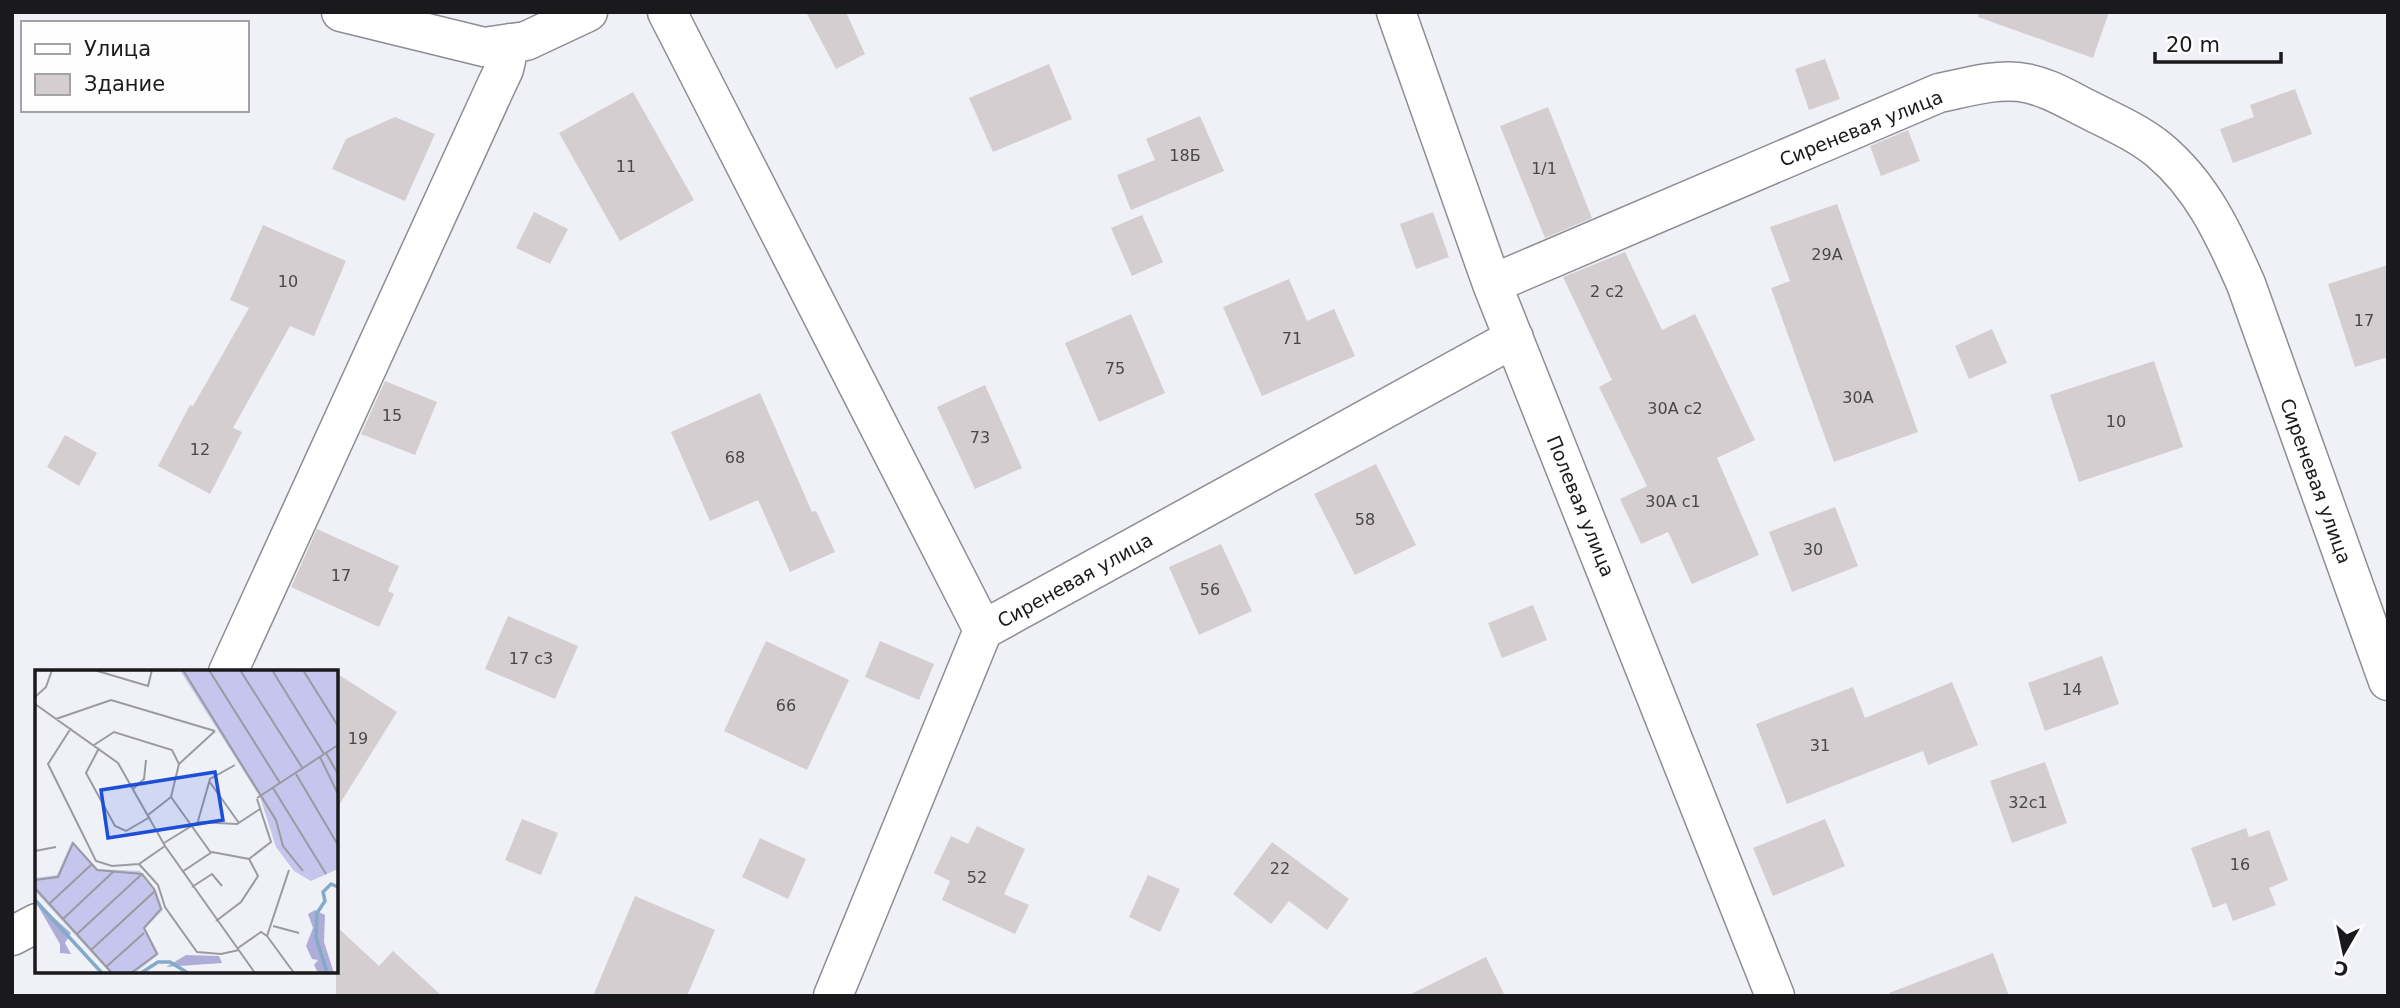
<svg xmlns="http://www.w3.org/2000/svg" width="2400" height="1008" viewBox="0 0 2400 1008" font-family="'DejaVu Sans',sans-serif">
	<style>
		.building { fill: #d5ced0 }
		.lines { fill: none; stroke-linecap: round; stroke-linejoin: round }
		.minor-casing { stroke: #8d8d94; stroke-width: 41 }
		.minor { stroke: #fff; stroke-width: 38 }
		.labels { text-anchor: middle; stroke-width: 6; stroke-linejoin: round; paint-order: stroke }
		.number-label { font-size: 16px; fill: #49474a }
		.street-label { font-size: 19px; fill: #1a1a1d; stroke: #fefeff }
		.inset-river { fill: none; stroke: #82abc8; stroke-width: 3.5 }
		.inset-road { fill: none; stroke: #9a9aa0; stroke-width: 2 }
		.view { fill: #1d4ed8; fill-opacity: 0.15; stroke: #1d4ed8; stroke-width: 3.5 }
		.inset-edge { fill: none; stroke: #1a1a1d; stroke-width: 3.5 }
	</style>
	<rect width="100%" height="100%" fill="#f0f0f7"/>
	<path class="building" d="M 806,12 L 846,12 L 865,54 L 836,69 Z
		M 1979,12 L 2109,12 L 2093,58 L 1978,17 Z
		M 1825,59 L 1840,99 L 1809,110 L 1795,69 Z
		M 1049,64 L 1072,119 L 993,152 L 969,98 Z
		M 2295,89 L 2312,134 L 2233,163 L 2220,129 L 2254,117 L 2250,105 Z
		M 633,92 L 694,200 L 620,241 L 559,133 Z
		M 1548,107 L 1592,218 L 1545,238 L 1500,126 Z
		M 1200,116 L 1224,171 L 1131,210 L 1117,175 L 1155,160 L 1146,139 Z
		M 395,117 L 435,134 L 405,201 L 332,169 L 346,139 Z
		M 1908,130 L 1920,161 L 1881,176 L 1870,146 Z
		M 1837,204 L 1918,432 L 1834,462 L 1771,288 L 1790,281 L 1770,227 Z
		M 534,212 L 568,229 L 550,264 L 516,248 Z
		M 1433,212 L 1449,257 L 1416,269 L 1400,224 Z
		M 1142,215 L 1163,262 L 1132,276 L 1111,228 Z
		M 263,225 L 346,261 L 314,336 L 290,326 L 233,428 L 242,432 L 210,494 L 158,466 L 190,405 L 193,406 L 249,308 L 230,300 Z
		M 1625,252 L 1662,330 L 1695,314 L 1755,440 L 1717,458 L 1759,555 L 1692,584 L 1668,532 L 1641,544 L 1620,499 L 1647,486 L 1599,387 L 1612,380 L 1563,277 Z
		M 2388,265 L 2388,357 L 2355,367 L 2328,284 Z
		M 1289,279 L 1307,321 L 1334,309 L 1355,356 L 1262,396 L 1223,307 Z
		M 1131,314 L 1165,393 L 1099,422 L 1065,343 Z
		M 1992,329 L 2007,363 L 1969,379 L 1955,346 Z
		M 2154,361 L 2183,447 L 2079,482 L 2050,395 Z
		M 385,381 L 437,402 L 415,455 L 361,434 Z
		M 985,385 L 1022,468 L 975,489 L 937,407 Z
		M 760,393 L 812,512 L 816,511 L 835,552 L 790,572 L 758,500 L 710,521 L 671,432 Z
		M 65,435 L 97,453 L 79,486 L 47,467 Z
		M 1376,464 L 1416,545 L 1355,575 L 1314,494 Z
		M 1835,507 L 1858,566 L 1792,592 L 1769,532 Z
		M 317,529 L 399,566 L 388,591 L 394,594 L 379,627 L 291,587 Z
		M 1221,544 L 1252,611 L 1199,635 L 1169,567 Z
		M 1533,605 L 1547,640 L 1502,658 L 1488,623 Z
		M 508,616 L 578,646 L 555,699 L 485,669 Z
		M 766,641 L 849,680 L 807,770 L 724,731 Z
		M 880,641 L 934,664 L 919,700 L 865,677 Z
		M 2102,656 L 2119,704 L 2045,731 L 2028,683 Z
		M 336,673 L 397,712 L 336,810 Z
		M 1952,682 L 1978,745 L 1928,765 L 1923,751 L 1787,804 L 1756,724 L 1853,687 L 1865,718 Z
		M 2045,762 L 2067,823 L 2012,843 L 1990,781 Z
		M 522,819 L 558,833 L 541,875 L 505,860 Z
		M 1825,819 L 1845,866 L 1773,896 L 1753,848 Z
		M 977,826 L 1025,849 L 1004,894 L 1029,905 L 1015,934 L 942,900 L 950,881 L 934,873 L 951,836 L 968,844 Z
		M 2246,828 L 2249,837 L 2269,830 L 2288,880 L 2269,888 L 2276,905 L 2233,921 L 2226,903 L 2213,908 L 2191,848 Z
		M 760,838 L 806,859 L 788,899 L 742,877 Z
		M 1272,842 L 1349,899 L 1327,930 L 1289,901 L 1271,924 L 1233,894 Z
		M 1148,875 L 1180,889 L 1160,932 L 1129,917 Z
		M 635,896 L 715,930 L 687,996 L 593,996 Z
		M 336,926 L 379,966 L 393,951 L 442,996 L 336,996 Z
		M 1993,953 L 2009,996 L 1890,996 L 1889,993 Z
		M 1486,957 L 1505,996 L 1407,996 Z"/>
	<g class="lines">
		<g class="minor-casing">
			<path id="minor" d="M 341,12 L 484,47 L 526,41 L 588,12
				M 667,12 L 983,630
				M 1396,12 L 1492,284 L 1775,996
				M 1492,284 L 1939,93 C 1964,88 1994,79 2019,82 C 2045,85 2067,99 2089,110 C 2113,122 2138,133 2159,150 C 2202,186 2224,234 2246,284 L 2388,681
				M 228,672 L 496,86 L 504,69 L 510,43
				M 12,936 L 37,923
				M 833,996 L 983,630 L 1514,338"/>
		</g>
		<use href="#minor" class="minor"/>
	</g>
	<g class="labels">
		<g class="number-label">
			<text x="1185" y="161">18Б</text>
			<text x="626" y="172">11</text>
			<text x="1544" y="174">1/1</text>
			<text x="1827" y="260">29А</text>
			<text x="288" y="287">10</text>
			<text x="1607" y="297">2 с2</text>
			<text x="2364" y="326">17</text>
			<text x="1292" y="344">71</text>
			<text x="1115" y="374">75</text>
			<text x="1858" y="403">30А</text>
			<text x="1675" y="414">30А с2</text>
			<text x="392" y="421">15</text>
			<text x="2116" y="427">10</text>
			<text x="980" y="443">73</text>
			<text x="200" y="455">12</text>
			<text x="735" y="463">68</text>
			<text x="1673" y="507">30А с1</text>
			<text x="1365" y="525">58</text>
			<text x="1813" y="555">30</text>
			<text x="341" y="581">17</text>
			<text x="1210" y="595">56</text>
			<text x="531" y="664">17 с3</text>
			<text x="2072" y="695">14</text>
			<text x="786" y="711">66</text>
			<text x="358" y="744">19</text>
			<text x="1820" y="751">31</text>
			<text x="2028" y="808">32с1</text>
			<text x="2240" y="870">16</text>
			<text x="1280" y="874">22</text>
			<text x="977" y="883">52</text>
		</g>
		<g class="street-label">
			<text transform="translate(1861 128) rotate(-22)" y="7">Сиреневая улица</text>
			<text transform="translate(2316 481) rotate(70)" y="7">Сиреневая улица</text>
			<text transform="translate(1581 506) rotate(68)" y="7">Полевая улица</text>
			<text transform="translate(1075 580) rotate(-29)" y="7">Сиреневая улица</text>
		</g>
	</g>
	<g transform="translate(35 670)">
		<rect width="303" height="303" fill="#f0f0f7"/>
		<path d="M 303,0 L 303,199 L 276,211 L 259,201 L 241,177 L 225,127 L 146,2 ZM 37,171 L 63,199 L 105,201 L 121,220 L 128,240 L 110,258 L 124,284 L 100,303 L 75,303 L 0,221 L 0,208 L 22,205 Z" fill="#c5c5ee"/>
		<path d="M 0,231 L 36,263 L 30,273 L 36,284 L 25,283 L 25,274 ZM 280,240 L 290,245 L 289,272 L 299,303 L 283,303 L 279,295 L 283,290 L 277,289 L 271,276 L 278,258 L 273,244 ZM 151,285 L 184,286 L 187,293 L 131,297 Z" fill="#aeadd8"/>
		<path class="inset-river" d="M 0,230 L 67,303M 106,303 L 123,292 L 135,292 L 153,303M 292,303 L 281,267 L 282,243 L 290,231 L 288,222 L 296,214 L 303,217"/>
		<path class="inset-road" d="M 59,0 L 113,16 L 117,0M 148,0 L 241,150 L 248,176 L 268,201M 174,0 L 245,113M 205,0 L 268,99M 237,0 L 289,84M 268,0 L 303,56M 0,27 L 11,17 L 17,0M 0,34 L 83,93 L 130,176 L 220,303M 21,49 L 76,30 L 180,61M 36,58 L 13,94 L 61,191 L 77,196 L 104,194 L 130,176M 59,75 L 79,62 L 137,80 L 144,94 L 136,127 L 113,145M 64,78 L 51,103 L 80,156 L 91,161 L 115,147M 291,83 L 303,104M 285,87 L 303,124M 144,94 L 180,61M 261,104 L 303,175M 174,111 L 204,153M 238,118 L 291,204M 98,119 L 109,109 L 111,90M 136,127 L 176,183M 222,128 L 303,75M 163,151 L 175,109 L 200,95M 129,173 L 163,152 L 202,154 L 225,139M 0,181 L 21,177M 214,189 L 236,172 L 222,129M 104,194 L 123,215 L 130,237 L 162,282 L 186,284 L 204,280M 147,202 L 177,182 L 214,189 L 223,206 L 206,232 L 181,251M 0,210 L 23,207 L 38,173 L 62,200 L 107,204 L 119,219 L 126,239 L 109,258 L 122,284 L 96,303M 157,217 L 177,204 L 187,216M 0,218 L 77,303M 14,234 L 57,194M 28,249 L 79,201M 238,256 L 264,263M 42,264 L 107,204M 232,266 L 254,200M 232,266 L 259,303M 203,278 L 226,262 L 232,266M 56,280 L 120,221M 71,297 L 109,263"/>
		<path class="view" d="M 180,102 L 188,150 L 73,168 L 66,120 Z"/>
		<rect width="303" height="303" class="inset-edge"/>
	</g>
	<rect width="2400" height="1008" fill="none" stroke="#1a1a1d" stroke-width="28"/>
	<rect x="21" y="21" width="228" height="91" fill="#fefeff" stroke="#a3a3a5" stroke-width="2"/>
	<rect x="35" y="44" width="35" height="10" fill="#ffffff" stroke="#a3a3a5" stroke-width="2"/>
	<text x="84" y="56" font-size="21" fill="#1a1a1d">Улица</text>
	<rect x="35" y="74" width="35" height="21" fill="#d5ced0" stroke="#a3a3a5" stroke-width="2"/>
	<text x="84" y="91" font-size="21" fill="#1a1a1d">Здание</text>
	<g transform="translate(2344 952) rotate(189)" stroke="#fefeff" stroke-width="5" paint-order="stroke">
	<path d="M0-5L12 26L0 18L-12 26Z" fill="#1a1a1d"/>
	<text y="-10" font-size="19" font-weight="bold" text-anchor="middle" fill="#1a1a1d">С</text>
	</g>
	<path d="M2155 52v10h126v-10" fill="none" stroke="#1a1a1d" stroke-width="3.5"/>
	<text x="2166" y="52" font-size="21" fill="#1a1a1d" stroke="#fefeff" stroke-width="5" paint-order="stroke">20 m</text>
</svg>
